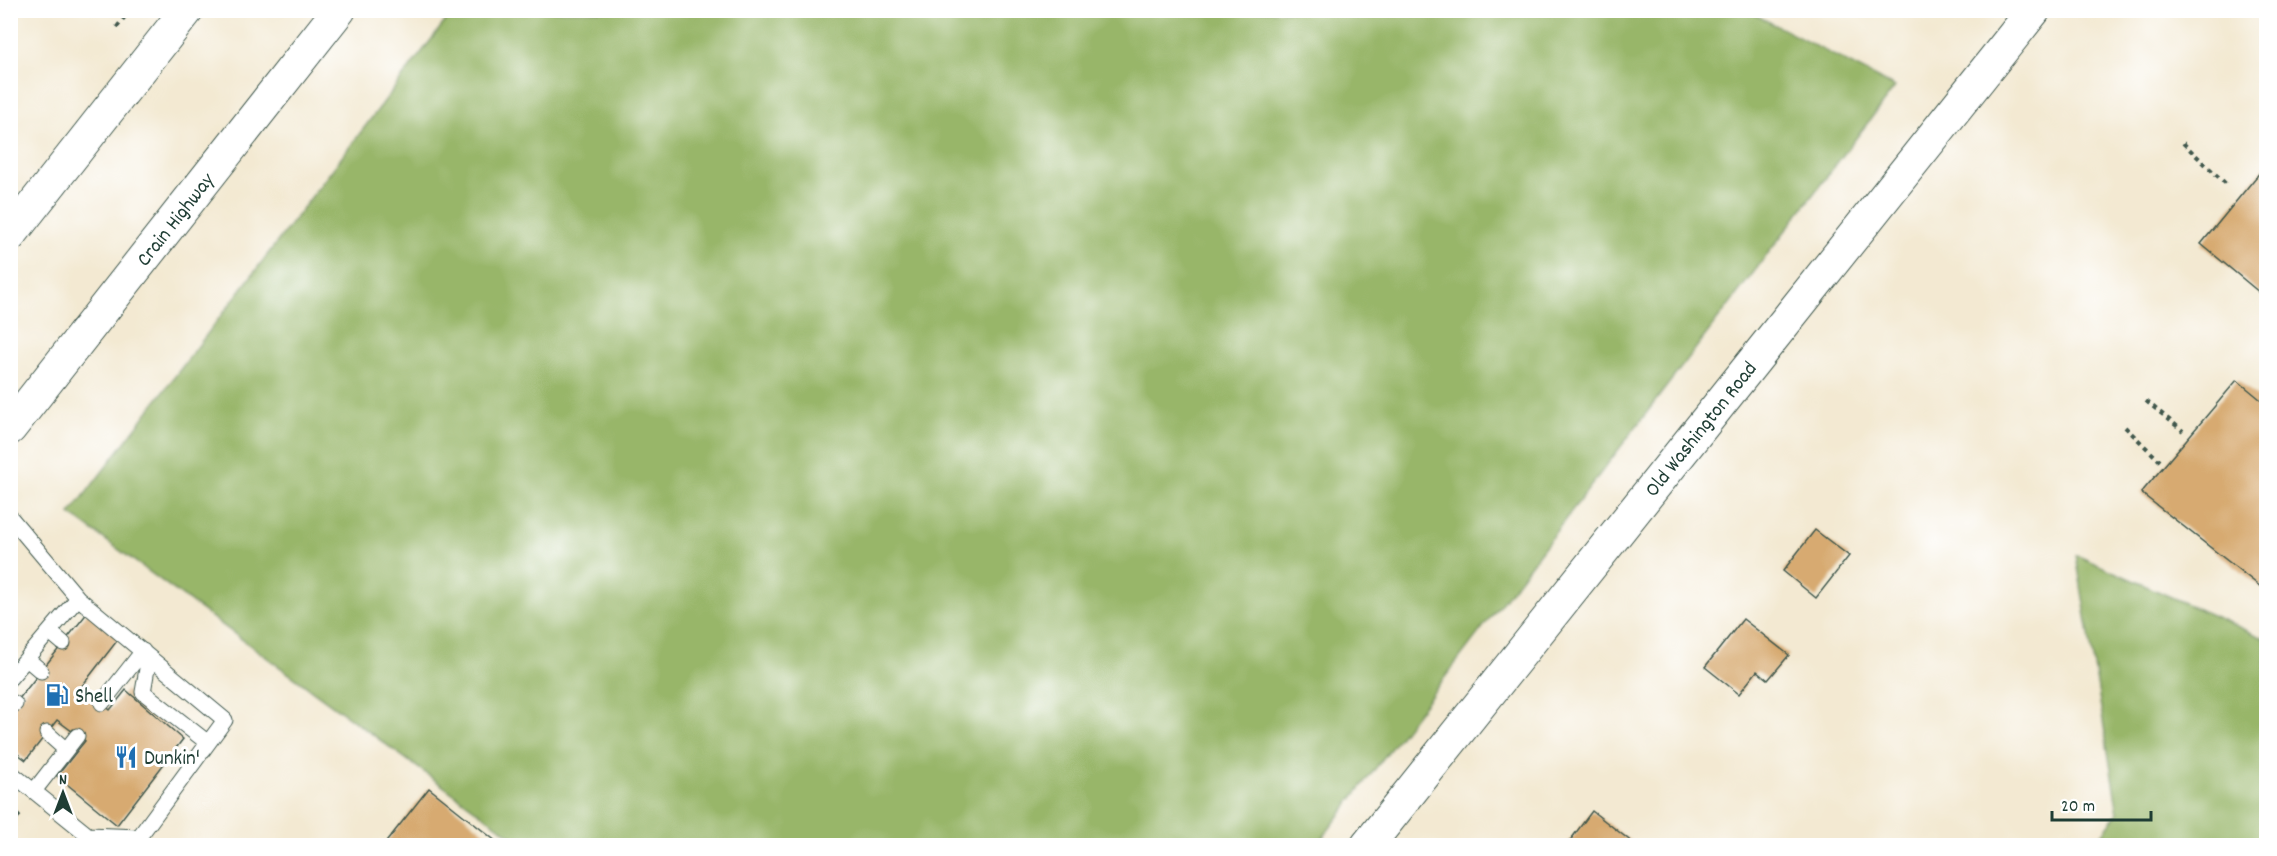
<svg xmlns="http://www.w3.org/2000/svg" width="2277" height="856" viewBox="0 0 2277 856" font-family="Dekko,sans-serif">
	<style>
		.forest { fill: #98b669; stroke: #5c7a4e; stroke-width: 1.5 }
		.building { fill: #d7aa71 }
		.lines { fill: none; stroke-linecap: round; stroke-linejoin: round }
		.service-casing { stroke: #3f574c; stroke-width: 17 }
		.secondary-casing { stroke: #3f574c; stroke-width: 35 }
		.trunk-casing { stroke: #3f574c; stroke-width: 35 }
		.path { stroke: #3f574c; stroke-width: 4; stroke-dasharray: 4.5 4.5; stroke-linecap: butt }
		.service { stroke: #fff; stroke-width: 15 }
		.secondary { stroke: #fff; stroke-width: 33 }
		.trunk { stroke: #fff; stroke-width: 33 }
		.labels { text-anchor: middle; stroke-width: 6; stroke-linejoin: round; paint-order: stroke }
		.street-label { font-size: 21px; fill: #1f3d34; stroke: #fff }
		.poi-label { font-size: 21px; fill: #1f3d34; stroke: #fff; text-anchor: start }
	</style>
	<rect width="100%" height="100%" fill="#fff"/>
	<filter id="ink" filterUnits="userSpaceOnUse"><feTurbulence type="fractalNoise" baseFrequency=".0167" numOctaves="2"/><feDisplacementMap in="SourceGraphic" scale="12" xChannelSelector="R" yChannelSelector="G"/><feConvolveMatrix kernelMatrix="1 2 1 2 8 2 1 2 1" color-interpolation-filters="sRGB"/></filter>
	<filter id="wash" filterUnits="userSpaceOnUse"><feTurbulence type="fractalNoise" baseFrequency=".008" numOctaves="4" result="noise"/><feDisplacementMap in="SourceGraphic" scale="24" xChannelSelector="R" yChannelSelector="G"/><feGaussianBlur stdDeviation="1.35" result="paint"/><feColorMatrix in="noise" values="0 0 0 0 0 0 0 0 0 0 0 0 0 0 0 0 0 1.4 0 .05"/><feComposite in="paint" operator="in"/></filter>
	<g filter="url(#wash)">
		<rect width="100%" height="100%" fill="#f3e9d2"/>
		<path class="forest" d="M 453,11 L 1748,11 L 1895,87 L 1317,845 L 524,845 L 70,514 Z
			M 2076,555 L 2266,639 L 2266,845 L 2094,845 L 2118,813 Z"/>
		<g id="blocks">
			<path class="building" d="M 2266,165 L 2266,298 L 2201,244 Z
				M 2237,380 L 2266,404 L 2266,591 L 2141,493 Z
				M 1815,530 L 1849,556 L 1816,598 L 1783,571 Z
				M 88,612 L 120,637 L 82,686 L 110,710 L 126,690 L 183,739 L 117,825 L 57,776 L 85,741 L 57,720 L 26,760 L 10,748 L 10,710 Z
				M 1743,619 L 1789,655 L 1768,680 L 1757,671 L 1739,694 L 1705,667 Z
				M 429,788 L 502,846 L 383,846 Z
				M 1592,811 L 1637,846 L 1566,846 Z"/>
		</g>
	</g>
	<g filter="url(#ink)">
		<use href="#blocks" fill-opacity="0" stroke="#3f574c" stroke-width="1.5"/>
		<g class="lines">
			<g class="service-casing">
				<path id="service" d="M 10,517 L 78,598 L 10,678
					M 78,598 L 225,720 L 139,837 L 88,835
					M 50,632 L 63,643
					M 149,657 L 143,692 L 208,743
					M 27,659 L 41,671
					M 10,701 L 15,704
					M 102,703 L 143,651
					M 47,733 L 66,750
					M 10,772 L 88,835 L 82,846
					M 34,791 L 77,736"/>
			</g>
			<g class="secondary-casing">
				<g id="secondary">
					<path id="s1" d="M 1367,846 L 2034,10"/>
				</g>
			</g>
			<g class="trunk-casing">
				<g id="trunk">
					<path d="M 10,235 L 187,10"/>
					<path id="s2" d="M 10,428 L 339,10"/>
				</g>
			</g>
			<path class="path" d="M 117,27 L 130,10
				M 2183,143 L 2228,186
				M 2146,401 L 2183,431
				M 2125,427 L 2160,461
				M 10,824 L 23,812"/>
			<use href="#service" class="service"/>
			<use href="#secondary" class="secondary"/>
			<use href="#trunk" class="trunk"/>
		</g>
	</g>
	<defs>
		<g id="fuel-bare" transform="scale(1.8)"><path d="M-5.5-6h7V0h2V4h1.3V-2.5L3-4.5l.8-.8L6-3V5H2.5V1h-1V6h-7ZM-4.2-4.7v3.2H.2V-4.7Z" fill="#1f6fb2" stroke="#fff" stroke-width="2.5" paint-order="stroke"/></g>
		<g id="restaurant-bare" transform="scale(1.8)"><path d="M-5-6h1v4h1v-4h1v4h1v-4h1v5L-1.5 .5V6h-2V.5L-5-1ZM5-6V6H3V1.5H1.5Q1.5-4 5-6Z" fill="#1f6fb2" stroke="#fff" stroke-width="2.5" paint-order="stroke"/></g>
	</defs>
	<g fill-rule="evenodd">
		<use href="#fuel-bare" x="57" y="695"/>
		<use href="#restaurant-bare" x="126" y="757"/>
	</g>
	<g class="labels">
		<g class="street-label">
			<text dy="7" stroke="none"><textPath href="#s2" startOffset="266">Crain Highway</textPath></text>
			<text dy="7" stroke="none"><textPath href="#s1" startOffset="534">Old Washington Road</textPath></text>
		</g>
		<g class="poi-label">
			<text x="75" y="702">Shell</text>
			<text x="144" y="764">Dunkin'</text>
		</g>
	</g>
	<rect width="2277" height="856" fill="none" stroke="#fff" stroke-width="36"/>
	<g transform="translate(63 793)" stroke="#ffffff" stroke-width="4.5" paint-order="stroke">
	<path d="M0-4.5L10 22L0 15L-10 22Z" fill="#1f3d34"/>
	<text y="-9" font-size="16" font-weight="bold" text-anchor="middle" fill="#1f3d34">N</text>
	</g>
	<path d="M2052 811v9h99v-9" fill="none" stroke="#1f3d34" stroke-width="3"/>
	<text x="2061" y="811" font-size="18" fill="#1f3d34" stroke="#ffffff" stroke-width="4.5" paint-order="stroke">20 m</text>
</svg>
